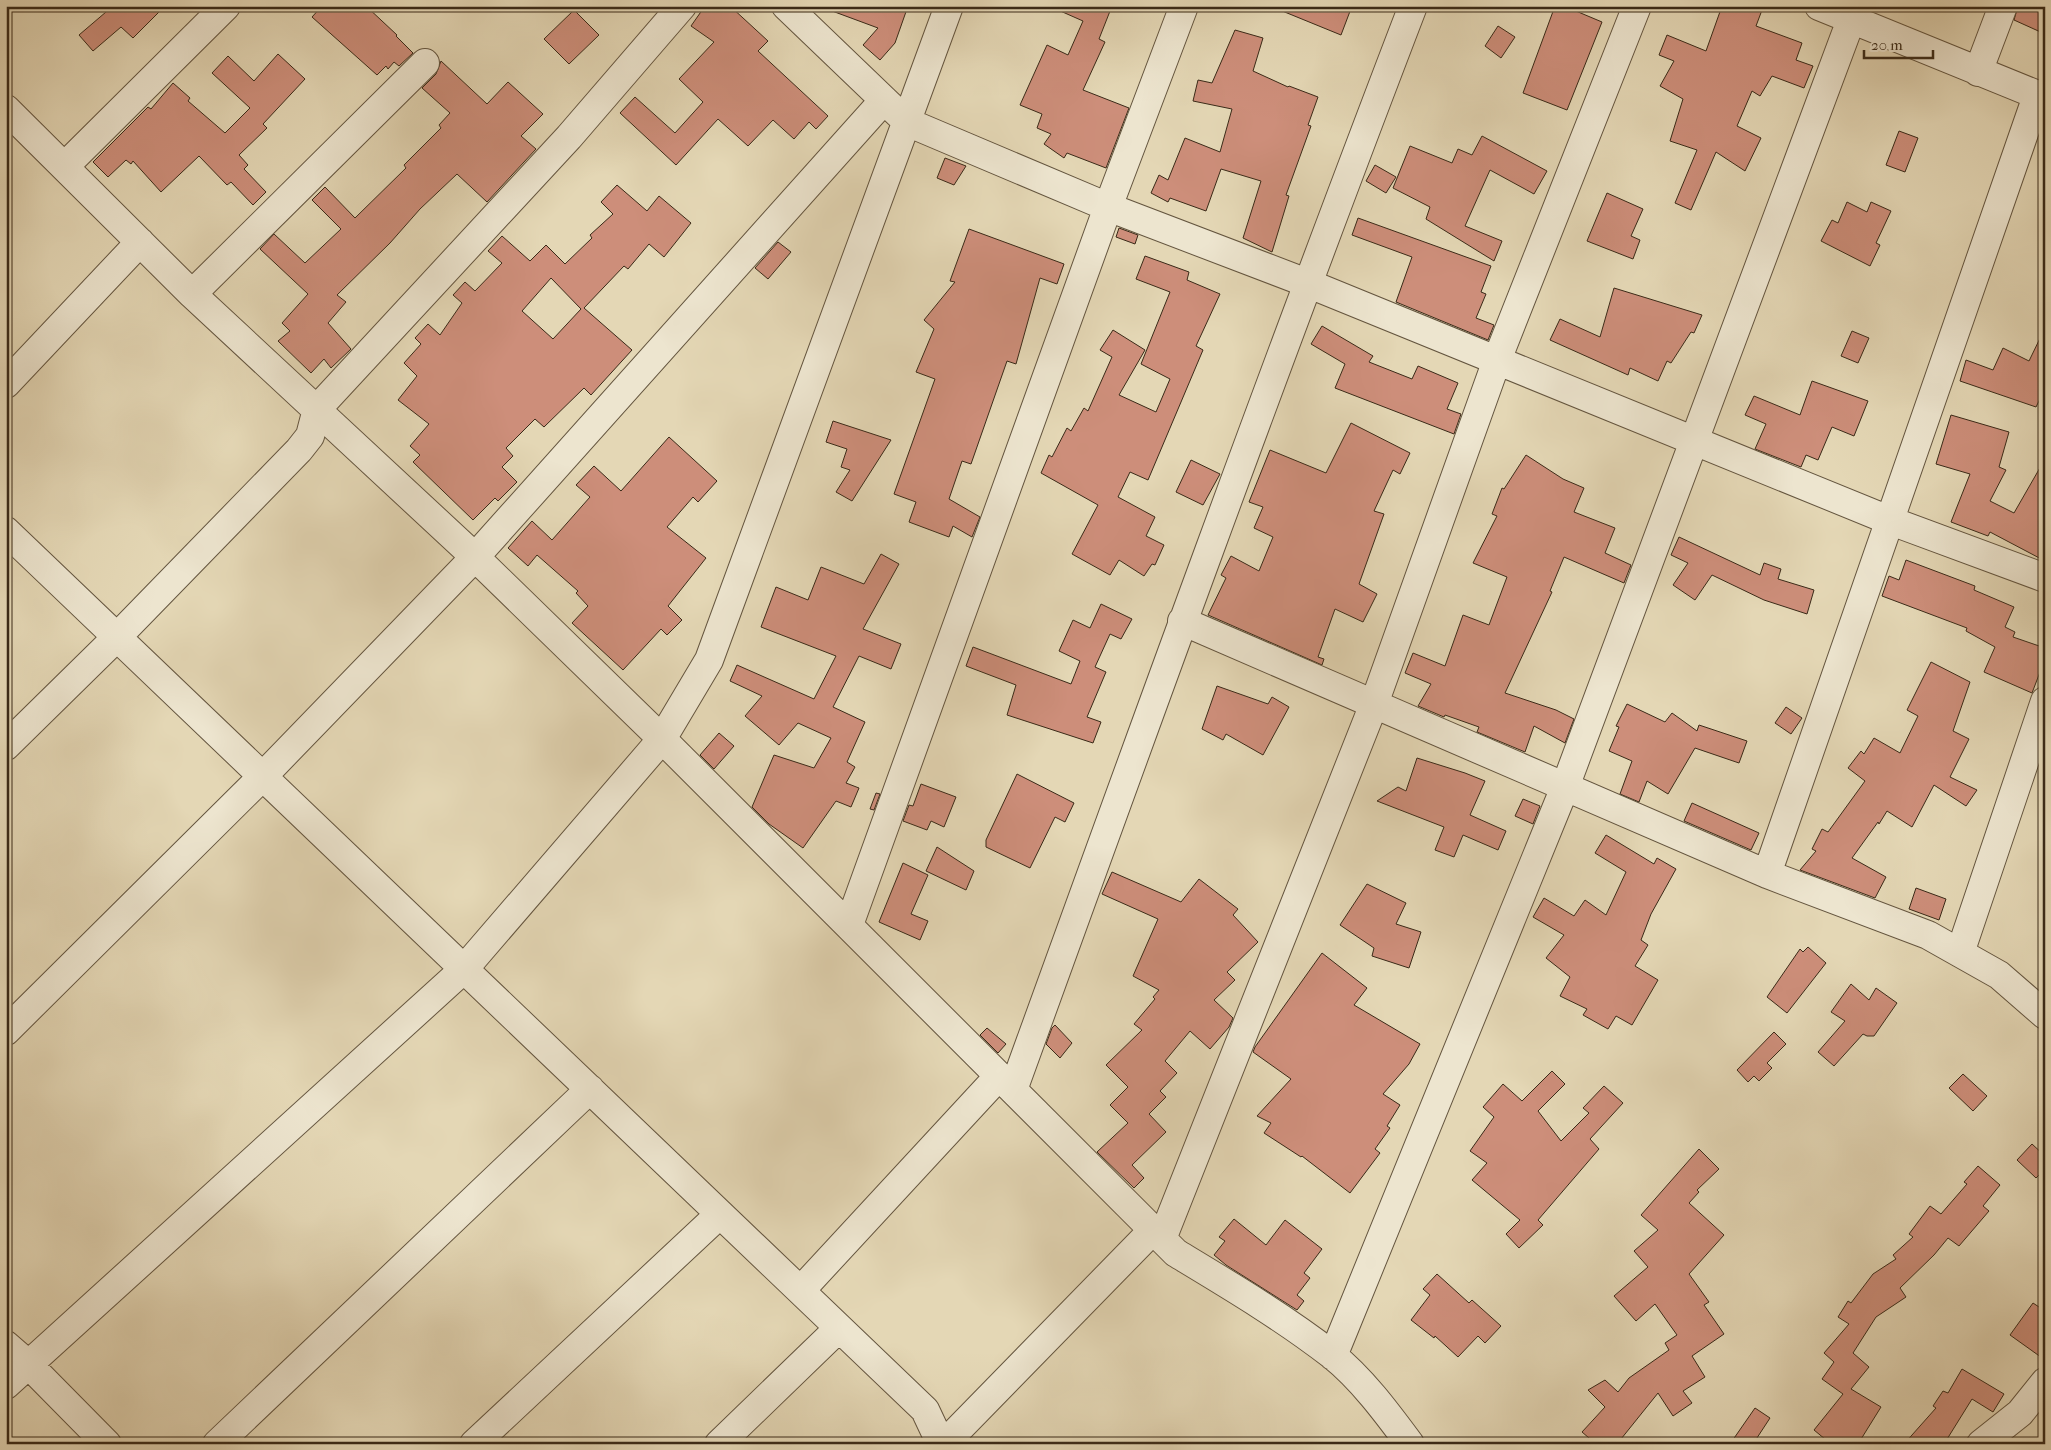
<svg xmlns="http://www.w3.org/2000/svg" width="2051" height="1450" viewBox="0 0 2051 1450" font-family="'IM FELL French Canon',serif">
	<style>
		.building { fill: #cd8e7a; stroke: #3a2a18; fill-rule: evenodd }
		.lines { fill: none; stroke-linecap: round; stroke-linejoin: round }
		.minor-casing { stroke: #64553f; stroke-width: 30 }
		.minor { stroke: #ede5cf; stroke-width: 28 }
	</style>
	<rect width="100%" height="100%" fill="#e4d7b5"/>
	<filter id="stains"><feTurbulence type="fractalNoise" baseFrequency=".004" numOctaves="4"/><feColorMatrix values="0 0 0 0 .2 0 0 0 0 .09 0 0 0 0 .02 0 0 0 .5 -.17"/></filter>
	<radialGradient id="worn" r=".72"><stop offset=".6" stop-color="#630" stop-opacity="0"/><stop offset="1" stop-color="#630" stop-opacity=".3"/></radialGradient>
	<path class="building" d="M 113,6 L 165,6 L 133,38 L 121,27 L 93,51 L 79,35 Z
		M 322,6 L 366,6 L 397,35 L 396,36 L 413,53 L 399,66 L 394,62 L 388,69 L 386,66 L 377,75 L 312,17 Z
		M 705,6 L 730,6 L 768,41 L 758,51 L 828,116 L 816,129 L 809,122 L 794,139 L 773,120 L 748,146 L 718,119 L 676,165 L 620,113 L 635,97 L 675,133 L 703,102 L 679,79 L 714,42 L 691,26 Z
		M 824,6 L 908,6 L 895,43 L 880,60 L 863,45 L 878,28 L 824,8 Z
		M 1049,6 L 1112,6 L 1099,39 L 1105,42 L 1083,90 L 1129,108 L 1106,168 L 1067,153 L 1064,158 L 1044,144 L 1051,134 L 1037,128 L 1042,114 L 1020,105 L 1047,45 L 1068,55 L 1083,21 Z
		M 1270,6 L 1352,6 L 1341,35 Z
		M 1555,6 L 1564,6 L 1602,22 L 1567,110 L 1523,93 Z
		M 1722,6 L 1752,6 L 1762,10 L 1756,26 L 1802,43 L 1796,60 L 1813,66 L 1804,88 L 1772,76 L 1760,96 L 1752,91 L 1737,126 L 1761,138 L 1745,171 L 1716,152 L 1691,210 L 1675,203 L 1697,150 L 1670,141 L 1683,99 L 1660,86 L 1674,61 L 1659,55 L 1667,35 L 1706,51 Z
		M 2018,6 L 2032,6 L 2045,12 L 2045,34 L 2014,20 Z
		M 574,10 L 599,35 L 569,64 L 544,39 Z
		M 1498,26 L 1515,37 L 1501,58 L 1485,46 Z
		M 1235,30 L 1263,38 L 1253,71 L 1288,87 L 1289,86 L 1318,97 L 1308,125 L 1311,126 L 1286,195 L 1289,196 L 1272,252 L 1243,238 L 1261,181 L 1221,169 L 1206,211 L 1170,198 L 1168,202 L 1151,193 L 1159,175 L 1168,180 L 1185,138 L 1220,152 L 1232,109 L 1193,101 L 1198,80 L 1212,83 Z
		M 278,54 L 305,79 L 263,124 L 267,128 L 239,155 L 248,165 L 244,169 L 266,192 L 253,205 L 231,182 L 227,185 L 199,156 L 161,192 L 133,161 L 131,164 L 126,160 L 108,177 L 93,162 L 148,107 L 151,109 L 173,83 L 190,98 L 188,101 L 225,133 L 250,108 L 212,73 L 228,56 L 254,81 Z
		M 441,61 L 487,104 L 508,82 L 543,114 L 521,136 L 536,149 L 487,202 L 457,174 L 420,209 L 390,243 L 337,295 L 346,302 L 328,323 L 351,349 L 331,368 L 324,359 L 311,373 L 278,341 L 290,331 L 282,323 L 308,294 L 260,249 L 274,234 L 305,263 L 341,229 L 312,200 L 325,187 L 355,218 L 406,168 L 404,165 L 441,128 L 439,125 L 450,113 L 422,88 L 436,74 Z
		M 1899,131 L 1918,138 L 1905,172 L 1886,165 Z
		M 1482,136 L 1547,171 L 1534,194 L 1490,170 L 1465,226 L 1502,241 L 1494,261 L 1426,219 L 1430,207 L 1393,188 L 1410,146 L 1452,163 L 1458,149 L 1472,155 Z
		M 945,158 L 966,166 L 954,185 L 937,178 Z
		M 1375,165 L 1396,177 L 1386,193 L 1366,181 Z
		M 617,185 L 647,211 L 659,196 L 691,223 L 664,257 L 649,244 L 628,269 L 624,266 L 584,308 L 632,350 L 591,395 L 584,388 L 544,427 L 535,419 L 506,448 L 513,456 L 502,467 L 517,482 L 498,501 L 495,498 L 473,520 L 413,462 L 420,455 L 410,446 L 429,424 L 398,400 L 417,376 L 404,363 L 421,344 L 415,338 L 428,324 L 440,335 L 462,303 L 453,295 L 465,282 L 475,291 L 502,263 L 488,251 L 502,236 L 530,261 L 546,245 L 565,264 L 592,238 L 590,235 L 613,214 L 601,202 ZM 551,278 L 581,309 L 553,339 L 522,311 Z
		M 1607,193 L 1643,209 L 1631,236 L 1640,240 L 1633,259 L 1587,241 Z
		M 1847,202 L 1867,212 L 1871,202 L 1891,211 L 1876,243 L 1880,245 L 1870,266 L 1821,241 L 1832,220 L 1838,223 Z
		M 1358,218 L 1491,266 L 1481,292 L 1486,294 L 1476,318 L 1494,325 L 1488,340 L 1396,302 L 1412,257 L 1352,235 Z
		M 1119,228 L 1138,235 L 1135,244 L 1116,237 Z
		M 969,229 L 1064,264 L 1057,284 L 1040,278 L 1016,364 L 1007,361 L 971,464 L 962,461 L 949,499 L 980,517 L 972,537 L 953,526 L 949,537 L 909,522 L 916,502 L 894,494 L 935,379 L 916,372 L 934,329 L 924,320 L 955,282 L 950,281 Z
		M 778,242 L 791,252 L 768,279 L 755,268 Z
		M 1145,256 L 1189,272 L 1187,280 L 1220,294 L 1196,346 L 1203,350 L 1148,480 L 1130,472 L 1118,497 L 1155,517 L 1146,536 L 1164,545 L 1155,565 L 1152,564 L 1144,576 L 1119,560 L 1110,575 L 1072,554 L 1098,505 L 1041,473 L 1049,455 L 1052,457 L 1067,428 L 1071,431 L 1084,408 L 1088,411 L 1112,357 L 1100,350 L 1113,330 L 1145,350 L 1119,395 L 1156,412 L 1170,379 L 1141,364 L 1170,292 L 1136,279 Z
		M 1614,288 L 1702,315 L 1694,333 L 1691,332 L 1671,363 L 1667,361 L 1658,381 L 1630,368 L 1628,375 L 1550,340 L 1560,319 L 1600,337 Z
		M 1322,326 L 1373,356 L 1369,362 L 1412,379 L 1418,366 L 1458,383 L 1447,409 L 1461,414 L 1454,434 L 1335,388 L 1345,364 L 1311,344 Z
		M 2045,328 L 2045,389 L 2036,407 L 1960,381 L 1966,360 L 1993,370 L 2003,348 L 2029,361 Z
		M 1852,331 L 1869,338 L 1858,363 L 1841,356 Z
		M 1812,381 L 1868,401 L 1854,436 L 1832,427 L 1818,460 L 1806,455 L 1801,467 L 1755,449 L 1766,424 L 1745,415 L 1754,396 L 1800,415 Z
		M 1951,415 L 2009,432 L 1999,467 L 2006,470 L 1990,501 L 2014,513 L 2045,459 L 2045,561 L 1990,532 L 1988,536 L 1951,522 L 1970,474 L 1936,464 Z
		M 833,421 L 891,440 L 852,501 L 836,492 L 850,470 L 841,467 L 847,449 L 826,442 Z
		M 1351,423 L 1410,453 L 1400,474 L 1393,470 L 1374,511 L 1384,514 L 1359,584 L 1377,594 L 1363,622 L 1335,609 L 1318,657 L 1324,659 L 1322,665 L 1208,615 L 1226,578 L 1221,575 L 1231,556 L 1259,571 L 1273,537 L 1254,528 L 1263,507 L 1249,502 L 1270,450 L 1326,473 Z
		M 669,437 L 717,481 L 698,502 L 693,497 L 667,527 L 706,558 L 668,606 L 682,620 L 667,635 L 661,629 L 623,670 L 572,623 L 588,606 L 576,593 L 578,591 L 537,555 L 528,566 L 508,548 L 532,521 L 552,540 L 590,497 L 576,485 L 594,466 L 621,491 Z
		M 1526,455 L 1563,479 L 1584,488 L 1574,512 L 1615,528 L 1605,553 L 1631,565 L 1624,583 L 1564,557 L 1550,591 L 1552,592 L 1505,693 L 1556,710 L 1574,719 L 1565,743 L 1534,726 L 1525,752 L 1477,732 L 1479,727 L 1445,715 L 1444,717 L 1418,706 L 1431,684 L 1405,673 L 1413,653 L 1445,666 L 1463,615 L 1489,625 L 1507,577 L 1473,563 L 1497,516 L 1492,514 L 1502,488 L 1504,489 Z
		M 1191,460 L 1220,474 L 1203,505 L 1176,492 Z
		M 1679,537 L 1760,575 L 1764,563 L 1781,569 L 1778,579 L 1814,590 L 1807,614 L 1764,600 L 1712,575 L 1695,600 L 1673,585 L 1688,563 L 1671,555 Z
		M 881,554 L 899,564 L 863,629 L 901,644 L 891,669 L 859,656 L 833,707 L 865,722 L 847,762 L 855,767 L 846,783 L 859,788 L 851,807 L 836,801 L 803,848 L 769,824 L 752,807 L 774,755 L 814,768 L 831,738 L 798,723 L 779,745 L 745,716 L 762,696 L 730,681 L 737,665 L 814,699 L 836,656 L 761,627 L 776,587 L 808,600 L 821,567 L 864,584 Z
		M 1906,560 L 1975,586 L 1974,590 L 2014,607 L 2005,627 L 2015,632 L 2013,637 L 2045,648 L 2045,659 L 2032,693 L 1984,672 L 1995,647 L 1966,631 L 1967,628 L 1882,596 L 1889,576 L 1899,580 Z
		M 1101,604 L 1132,619 L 1121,639 L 1110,634 L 1095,667 L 1106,672 L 1087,717 L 1101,722 L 1093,743 L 1007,715 L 1016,685 L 966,666 L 973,647 L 1071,684 L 1080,661 L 1059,651 L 1073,620 L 1090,628 Z
		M 1931,662 L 1970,682 L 1953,731 L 1969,739 L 1950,777 L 1977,790 L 1966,806 L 1934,785 L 1912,827 L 1887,811 L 1879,824 L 1878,822 L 1852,858 L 1886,877 L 1875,898 L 1800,870 L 1816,851 L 1812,849 L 1822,829 L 1828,832 L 1865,781 L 1848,768 L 1861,751 L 1864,754 L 1874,738 L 1900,753 L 1918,716 L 1907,710 Z
		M 1217,686 L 1268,704 L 1272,697 L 1289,707 L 1263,755 L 1226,734 L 1223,740 L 1202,729 Z
		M 1627,704 L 1665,722 L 1672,713 L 1697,731 L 1699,725 L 1747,741 L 1739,763 L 1695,748 L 1668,794 L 1647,781 L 1639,802 L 1620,794 L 1632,761 L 1609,751 L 1619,727 L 1616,726 Z
		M 1786,707 L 1802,718 L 1791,734 L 1775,723 Z
		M 719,733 L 734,746 L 714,769 L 700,755 Z
		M 1417,758 L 1465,773 L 1485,781 L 1470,815 L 1506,831 L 1498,850 L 1463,835 L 1454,857 L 1435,850 L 1444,827 L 1377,801 L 1398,787 L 1406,791 Z
		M 1017,774 L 1074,803 L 1065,822 L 1055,817 L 1030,868 L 986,847 L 986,840 Z
		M 921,784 L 956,797 L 944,827 L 931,821 L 927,830 L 903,821 L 909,805 L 913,806 Z
		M 876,793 L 880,794 L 874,810 L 870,809 Z
		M 1523,799 L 1540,806 L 1533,824 L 1515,816 Z
		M 1692,803 L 1759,833 L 1751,850 L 1684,821 Z
		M 1606,835 L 1654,864 L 1657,858 L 1676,869 L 1651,914 L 1641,940 L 1648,945 L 1635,966 L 1658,980 L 1632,1025 L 1616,1016 L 1608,1029 L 1583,1015 L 1587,1009 L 1560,996 L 1570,977 L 1546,958 L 1564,935 L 1533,917 L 1544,898 L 1574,916 L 1585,900 L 1606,915 L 1626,872 L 1595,853 Z
		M 937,847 L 974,871 L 966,890 L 926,871 Z
		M 903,863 L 928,875 L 911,914 L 928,921 L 920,940 L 879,922 Z
		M 1112,872 L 1181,902 L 1199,879 L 1238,909 L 1233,915 L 1258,942 L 1227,972 L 1235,980 L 1214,1000 L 1233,1018 L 1229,1027 L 1210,1049 L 1190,1031 L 1165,1061 L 1177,1073 L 1160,1091 L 1166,1097 L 1149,1114 L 1166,1132 L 1132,1165 L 1144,1178 L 1134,1188 L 1097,1152 L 1128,1123 L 1110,1105 L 1128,1087 L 1106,1065 L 1142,1030 L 1134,1024 L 1155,999 L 1153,997 L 1159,990 L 1133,976 L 1158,919 L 1102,894 Z
		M 1367,884 L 1406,903 L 1396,924 L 1421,932 L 1409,968 L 1372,956 L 1374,948 L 1340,925 Z
		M 1916,888 L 1946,899 L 1939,920 L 1909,909 Z
		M 1808,947 L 1826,963 L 1787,1013 L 1767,997 L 1800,949 L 1803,952 Z
		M 1322,953 L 1367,988 L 1354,1005 L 1420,1044 L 1409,1064 L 1383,1094 L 1400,1105 L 1387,1126 L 1390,1128 L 1375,1149 L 1380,1153 L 1350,1193 L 1302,1156 L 1301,1157 L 1264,1133 L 1271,1123 L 1257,1116 L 1291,1079 L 1253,1052 L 1255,1047 Z
		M 1851,984 L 1869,1000 L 1876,988 L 1897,1003 L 1874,1036 L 1867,1036 L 1863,1034 L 1834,1066 L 1818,1052 L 1845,1021 L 1831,1012 Z
		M 1055,1025 L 1072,1043 L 1060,1058 L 1046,1044 L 1052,1028 Z
		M 987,1028 L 1006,1044 L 998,1053 L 980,1035 Z
		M 1774,1032 L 1786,1044 L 1767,1063 L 1772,1068 L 1759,1081 L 1754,1076 L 1748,1082 L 1737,1070 Z
		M 1552,1071 L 1565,1084 L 1538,1111 L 1561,1141 L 1589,1113 L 1583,1108 L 1604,1086 L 1623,1103 L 1590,1139 L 1599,1149 L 1538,1220 L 1543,1225 L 1519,1248 L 1506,1234 L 1520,1220 L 1472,1180 L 1487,1163 L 1470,1151 L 1494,1117 L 1483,1107 L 1503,1084 L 1522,1101 Z
		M 1963,1074 L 1987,1096 L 1973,1111 L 1949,1088 Z
		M 2032,1144 L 2045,1156 L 2045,1169 L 2036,1178 L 2017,1160 Z
		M 1699,1149 L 1719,1169 L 1697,1190 L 1699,1192 L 1689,1203 L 1724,1235 L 1689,1274 L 1709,1302 L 1704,1305 L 1724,1334 L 1692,1356 L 1705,1377 L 1683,1391 L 1692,1403 L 1673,1416 L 1658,1393 L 1617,1444 L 1596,1444 L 1582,1432 L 1605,1407 L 1588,1390 L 1605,1380 L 1618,1392 L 1629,1378 L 1669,1350 L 1665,1343 L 1677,1335 L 1655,1304 L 1636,1321 L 1614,1296 L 1648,1267 L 1634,1251 L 1658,1230 L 1641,1215 Z
		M 1978,1166 L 2000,1185 L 1983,1206 L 1989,1211 L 1959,1246 L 1948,1238 L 1934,1255 L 1900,1288 L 1906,1297 L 1876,1317 L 1853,1353 L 1869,1367 L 1851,1389 L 1881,1407 L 1858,1444 L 1831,1444 L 1814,1430 L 1843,1394 L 1822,1379 L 1834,1362 L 1824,1353 L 1849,1324 L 1838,1317 L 1848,1301 L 1851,1303 L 1873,1274 L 1896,1259 L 1893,1255 L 1913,1237 L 1909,1234 L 1930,1206 L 1941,1214 L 1967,1184 L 1964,1182 Z
		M 1234,1219 L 1266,1245 L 1285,1220 L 1322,1249 L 1304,1273 L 1310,1278 L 1297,1295 L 1304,1301 L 1297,1310 L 1226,1265 L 1214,1255 L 1225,1241 L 1219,1237 Z
		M 1437,1274 L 1469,1303 L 1472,1300 L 1501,1326 L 1485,1343 L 1478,1336 L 1458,1357 L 1435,1336 L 1434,1338 L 1411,1320 L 1430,1295 L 1423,1289 Z
		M 2033,1303 L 2045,1311 L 2045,1360 L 2010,1335 Z
		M 1962,1369 L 2004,1394 L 1993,1412 L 1972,1399 L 1944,1444 L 1904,1444 L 1936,1408 L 1933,1406 L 1943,1391 L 1948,1393 Z
		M 1755,1408 L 1770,1418 L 1753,1444 L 1730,1444 Z"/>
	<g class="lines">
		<g class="minor-casing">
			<path id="minor" d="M 786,6 L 907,122 L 1108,207 L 1307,283 L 1891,521 L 2045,578
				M 1819,6 L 2045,98
				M 1978,72 L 2003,6
				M 6,109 L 192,294 L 475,557 L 662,739 L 1176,1253 C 1229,1285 1283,1317 1332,1355 C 1362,1379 1387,1413 1410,1444
				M 65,166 L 226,6
				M 192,294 L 425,63
				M 6,384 L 140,242
				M 6,531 L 925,1410 L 941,1444
				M 1182,621 L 1767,874 L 1928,935 L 1999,975 L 2045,1015
				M 6,746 L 117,637 L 299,450 L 310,436 L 317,409 L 569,137 L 682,6
				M 1767,874 L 2037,96
				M 849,925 L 1108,207 L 1184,6
				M 1960,953 L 2045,701
				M 6,1031 L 263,776 L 475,557 L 884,100
				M 1013,1090 C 1144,728 1275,366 1413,6
				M 1162,1239 L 1374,704 L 1497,360 L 1637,6
				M 801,1290 L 999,1076
				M 6,1345 L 29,1365 L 107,1444
				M 1333,1356 L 1565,787 L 1851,20
				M 6,1385 L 464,969 L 662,739 L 709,660 L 949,6
				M 217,1444 L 590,1089
				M 474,1444 L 720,1214
				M 719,1444 L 839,1328
				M 944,1444 L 1153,1230
				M 1981,1444 L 2020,1413 L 2045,1382"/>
		</g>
		<use href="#minor" class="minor"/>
	</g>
	<rect width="2051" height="1450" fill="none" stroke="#e4d7b5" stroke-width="25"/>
	<rect x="8" y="8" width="2036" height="1435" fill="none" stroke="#3a2a18" stroke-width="2.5"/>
	<rect x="12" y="12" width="2026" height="1425" fill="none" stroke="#3a2a18"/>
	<path d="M1864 50v8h69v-8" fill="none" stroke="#3a2a18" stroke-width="2.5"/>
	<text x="1871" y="50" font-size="15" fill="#3a2a18" stroke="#ede5cf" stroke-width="4" paint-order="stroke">20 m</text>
	<rect width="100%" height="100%" filter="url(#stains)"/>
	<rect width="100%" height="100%" fill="url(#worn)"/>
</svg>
